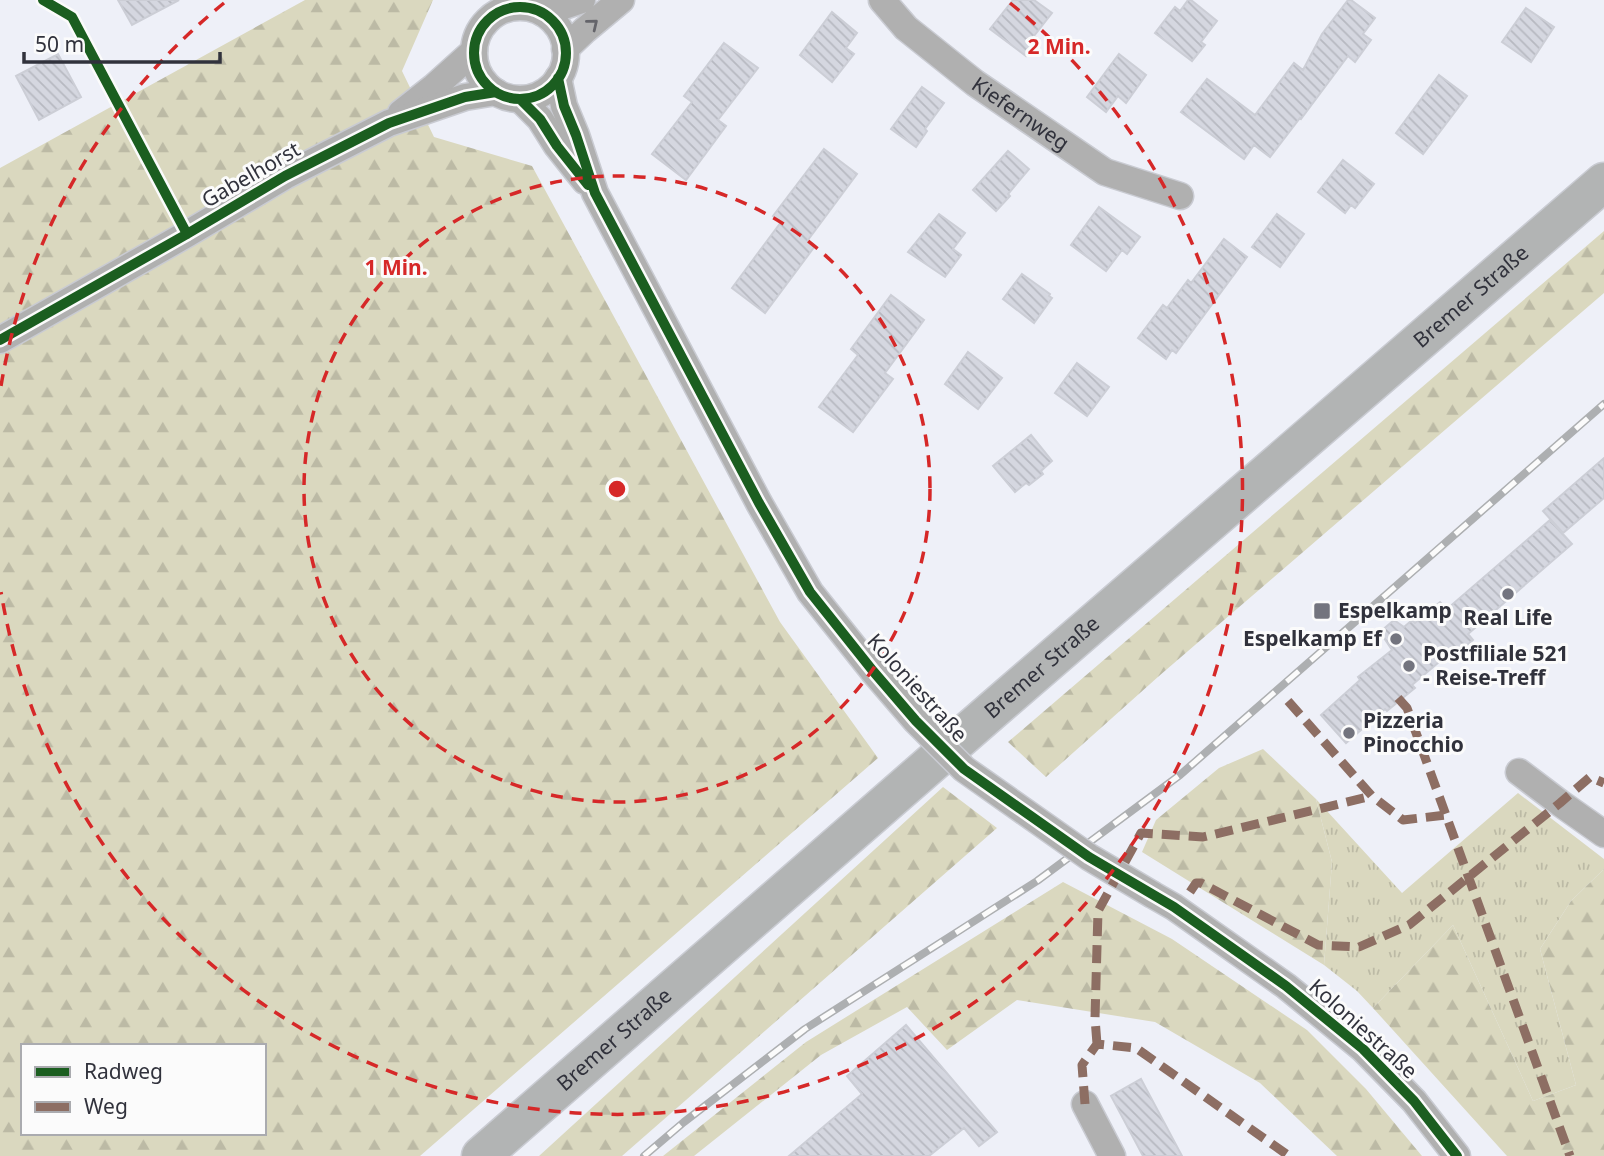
<svg xmlns="http://www.w3.org/2000/svg" width="1604" height="1156" viewBox="0 0 1604 1156" font-family="'Noto Sans',sans-serif">
	<style>
		.grass { fill: url(#grass-tufts) }
		.forest { fill: url(#forest-firs); fill-rule: evenodd }
		.building { fill: url(#building-back-hatch); stroke: #ccced6; stroke-width: 2 }
		.lines { fill: none; stroke-linecap: round; stroke-linejoin: round }
		.street-casing { stroke: #c9cbd2; stroke-width: 29 }
		.primary-casing { stroke: #c9cbd2; stroke-width: 41 }
		.street { stroke: #b0b0b0; stroke-width: 26 }
		.primary { stroke: #b2b4b4; stroke-width: 38 }
		.rail-casing { stroke: #adafb1; stroke-width: 8 }
		.rail { stroke: #fbfbfb; stroke-width: 5; stroke-dasharray: 16; stroke-linecap: butt }
		.street-bridge-casing { stroke: #c9cbd2; stroke-width: 29; stroke-linecap: butt }
		.street-bridge { stroke: #b0b0b0; stroke-width: 26 }
		.quiet { stroke: #8d6e63; stroke-width: 9; stroke-dasharray: 18 9; stroke-linecap: butt }
		.cycleway-casing { stroke: #fbfbfb; stroke-width: 15 }
		.cycleway { stroke: #1b5e20; stroke-width: 10 }
		.oneway { stroke: #64646a }
		.ring { fill: none; stroke: #d62828; stroke-width: 3.5; stroke-dasharray: 12 9 }
		.poi-dot { fill: #73747e; stroke: #fbfbfb; stroke-width: 2.5 }
		.labels { text-anchor: middle; stroke-width: 6; stroke-linejoin: round; paint-order: stroke }
		.street-label { font-size: 21px; fill: #31323c; stroke: #fbfbfb }
		.poi-label { font-size: 21px; font-weight: bold; fill: #31323c; stroke: #fbfbfb; text-anchor: start }
		.centre { fill: #d62828; stroke: #fbfbfb; stroke-width: 3.5 }
		.ring-label { font-size: 21px; text-anchor: middle; font-weight: bold; fill: #d62828; stroke: #fbfbfb; stroke-width: 6; stroke-linejoin: round; paint-order: stroke }
	</style>
	<defs>
		<pattern id="grass-tufts" width="24" height="20" patternUnits="userSpaceOnUse" patternTransform="scale(1.75)"><rect width="24" height="20" fill="#dad8bf"/><path d="M3 7l-1-3M5 7V3M7 7l1-3M15 17l-1-3M17 17v-4M19 17l1-3" fill="none" stroke="#bcbaa5"/></pattern>
		<pattern id="forest-firs" width="22" height="20" patternUnits="userSpaceOnUse" patternTransform="scale(1.75)"><rect width="22" height="20" fill="#dad8bf"/><path d="M5 1l3.5 6h-7zM16 11l3.5 6h-7z" fill="#bcbaa5"/></pattern>
		<pattern id="building-back-hatch" width="6" height="6" patternUnits="userSpaceOnUse" patternTransform="scale(1.75)"><rect width="6" height="6" fill="#d5d7e0"/><path d="M-1 5l2 2M0 0l6 6M5-1l2 2" fill="none" stroke="#b7b9c1"/></pattern>
	</defs>
	<rect width="100%" height="100%" fill="#eef0f8"/>
	<path class="grass" d="M 1518,793 L 1604,859 L 1604,869 L 1571,901 L 1540,949 L 1576,1085 L 1533,1101 L 1453,925 L 1373,1008 L 1357,991 L 1324,965 L 1332,862 L 1316,799 L 1402,893 Z"/>
	<path class="forest" d="M 305,0 L 433,0 L 402,71 L 434,137 L 532,166 L 780,622 L 878,758 L 420,1156 L 0,1156 L 0,168 ZM 23,1046 L 264,1046 L 264,1133 L 23,1133 Z
		M 1604,231 L 1604,293 L 1159,676 L 1046,777 L 1008,742 Z
		M 1263,749 L 1316,799 L 1332,862 L 1324,965 L 1142,852 L 1156,820 L 1219,768 Z
		M 943,787 L 997,828 L 622,1156 L 539,1156 Z
		M 1604,869 L 1604,1156 L 1507,1156 L 1373,1008 L 1453,925 L 1533,1101 L 1576,1085 L 1540,949 L 1571,901 Z
		M 1063,882 L 1172,939 L 1307,1030 L 1366,1089 L 1422,1156 L 1337,1156 L 1260,1083 L 1155,1022 L 1017,1000 L 947,1050 L 907,1007 L 821,1055 L 694,1156 L 663,1156 L 806,1042 Z"/>
	<path class="building" d="M 118,0 L 179,0 L 132,25 Z
		M 1013,0 L 1034,0 L 1052,13 L 1034,36 L 1039,39 L 1026,56 L 990,29 Z
		M 1188,0 L 1191,0 L 1217,21 L 1201,42 L 1205,45 L 1192,61 L 1155,33 L 1175,7 L 1180,11 Z
		M 1348,0 L 1351,0 L 1375,18 L 1363,34 L 1371,40 L 1355,62 L 1348,56 L 1301,119 L 1300,118 L 1270,157 L 1254,145 L 1244,159 L 1181,112 L 1207,79 L 1255,115 L 1294,63 L 1303,70 L 1322,34 Z
		M 1526,8 L 1554,27 L 1531,62 L 1502,42 Z
		M 832,12 L 857,33 L 846,48 L 854,54 L 832,82 L 800,55 Z
		M 724,43 L 758,68 L 718,120 L 726,126 L 686,180 L 652,154 L 692,102 L 684,96 Z
		M 58,54 L 81,97 L 39,120 L 16,76 Z
		M 1119,54 L 1146,75 L 1126,103 L 1118,96 L 1106,112 L 1087,97 Z
		M 1439,75 L 1467,96 L 1423,154 L 1396,133 Z
		M 922,87 L 944,103 L 925,129 L 927,131 L 916,147 L 891,129 Z
		M 824,149 L 857,174 L 808,240 L 815,246 L 765,313 L 732,288 L 781,222 L 773,216 Z
		M 1008,151 L 1029,169 L 1008,194 L 1010,196 L 996,211 L 973,190 Z
		M 1343,160 L 1374,184 L 1355,208 L 1351,205 L 1345,213 L 1318,192 Z
		M 1099,207 L 1140,237 L 1127,254 L 1122,250 L 1106,271 L 1071,245 Z
		M 939,214 L 965,233 L 953,249 L 961,255 L 945,277 L 908,252 Z
		M 1277,214 L 1304,234 L 1280,267 L 1252,247 Z
		M 1224,239 L 1247,257 L 1176,353 L 1172,350 L 1166,359 L 1138,338 L 1163,305 L 1167,308 L 1188,280 L 1191,283 Z
		M 1022,274 L 1050,294 L 1049,296 L 1052,298 L 1034,323 L 1003,299 Z
		M 891,295 L 924,320 L 885,373 L 893,379 L 853,432 L 819,407 L 858,355 L 851,349 Z
		M 968,352 L 1002,378 L 978,409 L 945,384 Z
		M 1077,363 L 1109,387 L 1087,416 L 1055,393 Z
		M 1031,435 L 1052,461 L 1041,471 L 1043,474 L 1029,485 L 1026,483 L 1015,492 L 993,466 Z
		M 1604,458 L 1604,498 L 1563,533 L 1543,511 Z
		M 1550,520 L 1572,544 L 1468,634 L 1473,640 L 1456,655 L 1452,651 L 1412,685 L 1415,688 L 1387,711 L 1385,709 L 1346,743 L 1321,715 L 1360,680 L 1358,677 L 1392,650 L 1380,632 L 1394,620 L 1404,627 L 1412,620 L 1415,623 L 1440,602 L 1447,609 Z
		M 906,1025 L 997,1132 L 979,1146 L 964,1128 L 929,1156 L 789,1156 L 862,1094 L 847,1076 Z
		M 1141,1079 L 1182,1156 L 1143,1156 L 1111,1096 Z"/>
	<g class="lines">
		<g class="street-casing">
			<g id="street">
				<path id="s1" d="M 882,0 L 906,28 L 975,83 L 1105,172 L 1180,196"/>
				<circle cx="520" cy="53" r="46"/>
				<path d="M 543,13 L 582,0"/>
				<path d="M 565,49 L 585,30 L 621,0"/>
				<path d="M 558,78 L 564,106 L 576,135 L 595,193 L 759,503 L 810,592 L 873,671"/>
				<path d="M 520,99 L 540,119 L 557,146 L 585,181"/>
				<path d="M 401,113 L 434,87 L 474,51"/>
				<path d="M 0,340 L 187,234 L 285,176 L 389,123 L 465,97 L 496,92"/>
				<path d="M 1519,772 L 1560,803 L 1604,834"/>
				<path d="M 1153,895 L 1174,907 L 1286,986 L 1363,1049 L 1414,1101 L 1457,1156"/>
				<path d="M 1085,1104 L 1112,1156"/>
			</g>
		</g>
		<g class="primary-casing">
			<g id="primary">
				<path id="s2" d="M 481,1156 L 995,708 L 1604,182"/>
			</g>
		</g>
		<use href="#street" class="street"/>
		<use href="#primary" class="primary"/>
		<g class="rail-casing">
			<path id="rail" d="M 644,1156 L 684,1122 L 805,1029 L 1037,881 L 1180,775 L 1604,404"/>
		</g>
		<use href="#rail" class="rail"/>
		<g class="street-bridge-casing">
			<path id="street-bridge" d="M 873,671 L 916,721 L 964,769 L 1089,857 L 1153,895"/>
		</g>
		<use href="#street-bridge" class="street-bridge"/>
		<path class="quiet" d="M 1398,698 L 1407,708 L 1570,1156
			M 1288,701 L 1372,796 L 1403,820 L 1446,815
			M 1190,892 L 1196,883 L 1201,883 L 1318,945 L 1359,947 L 1409,925 L 1560,803 L 1590,777 L 1604,783
			M 1097,1044 L 1095,1018 L 1098,911 L 1141,833 L 1203,837 L 1372,796
			M 1085,1104 L 1082,1065 L 1097,1044 L 1136,1048 L 1289,1156"/>
		<g class="cycleway-casing">
			<path id="cycleway" d="M 43,0 L 72,17 L 187,234
				M474 53a46 46 0 1 1 92 0a46 46 0 1 1-92 0Z
				M 558,78 L 564,106 L 576,135 L 595,193 L 759,503 L 810,592 L 873,671 L 916,721 L 964,769 L 1089,857 L 1174,907 L 1286,986 L 1363,1049 L 1414,1101 L 1457,1156
				M 520,99 L 540,119 L 557,146 L 588,185
				M 0,340 L 187,234 L 285,176 L 389,123 L 465,97 L 496,92"/>
		</g>
		<use href="#cycleway" class="cycleway"/>
	</g>
	<defs><path id="oneway-chevron" d="M-2-3.5L2.5 0L-2 3.5" fill="none" stroke-width="1.6" stroke-linecap="round" stroke-linejoin="round" transform="scale(1.75)"/></defs>
	<use class="oneway" href="#oneway-chevron" transform="translate(593 24) rotate(-39)"/>
	<g class="ring">
		<circle cx="617" cy="489" r="313"/>
		<path d="M1 386A625 625 0 0 1 224 3M1010 3A625 625 0 1 1 1 592"/>
	</g>
	<g class="poi-dot">
		<circle cx="1508" cy="594" r="7"/>
		<rect x="1313" y="602" width="18" height="18" rx="3.5"/>
		<circle cx="1396" cy="639" r="7"/>
		<circle cx="1409" cy="666" r="7"/>
		<circle cx="1349" cy="733" r="7"/>
	</g>
	<g class="labels">
		<g class="street-label">
			<text dy="7" stroke="none"><textPath href="#s1" startOffset="180">Kiefernweg</textPath></text>
			<text transform="translate(251 175) rotate(-30)" y="7">Gabelhorst</text>
			<text dy="7" stroke="none"><textPath href="#s2" startOffset="1311">Bremer Straße</textPath></text>
			<text dy="7" stroke="none"><textPath href="#s2" startOffset="744">Bremer Straße</textPath></text>
			<text transform="translate(917 688) rotate(48)" y="7">Koloniestraße</text>
			<text transform="translate(1363 1029) rotate(42)" y="7">Koloniestraße</text>
			<text dy="7" stroke="none"><textPath href="#s2" startOffset="177">Bremer Straße</textPath></text>
		</g>
		<g class="poi-label">
			<text x="1338" y="618">Espelkamp</text>
			<text x="1508" y="625" text-anchor="middle">Real Life</text>
			<text x="1382" y="646" text-anchor="end">Espelkamp Ef</text>
			<text x="1423" y="661">Postfiliale 521<tspan x="1423" dy="24">- Reise-Treff</tspan></text>
			<text x="1363" y="728">Pizzeria<tspan x="1363" dy="24">Pinocchio</tspan></text>
		</g>
	</g>
	<circle cx="617" cy="489" r="10" class="centre"/>
	<g class="ring-label">
		<text x="1059" y="54">2 Min.</text>
		<text x="396" y="275">1 Min.</text>
	</g>
	<rect x="21" y="1044" width="245" height="91" fill="#fbfbfb" stroke="#aaabaf" stroke-width="2"/>
	<rect x="35" y="1067" width="35" height="10" fill="#1b5e20" stroke="#aaabaf" stroke-width="2"/>
	<text x="84" y="1079" font-size="21" fill="#31323c">Radweg</text>
	<rect x="35" y="1102" width="35" height="10" fill="#8d6e63" stroke="#aaabaf" stroke-width="2"/>
	<text x="84" y="1114" font-size="21" fill="#31323c">Weg</text>
	<path d="M24 52v10h196v-10" fill="none" stroke="#31323c" stroke-width="3.5"/>
	<text x="35" y="52" font-size="21" fill="#31323c" stroke="#fbfbfb" stroke-width="5" paint-order="stroke">50 m</text>
</svg>
